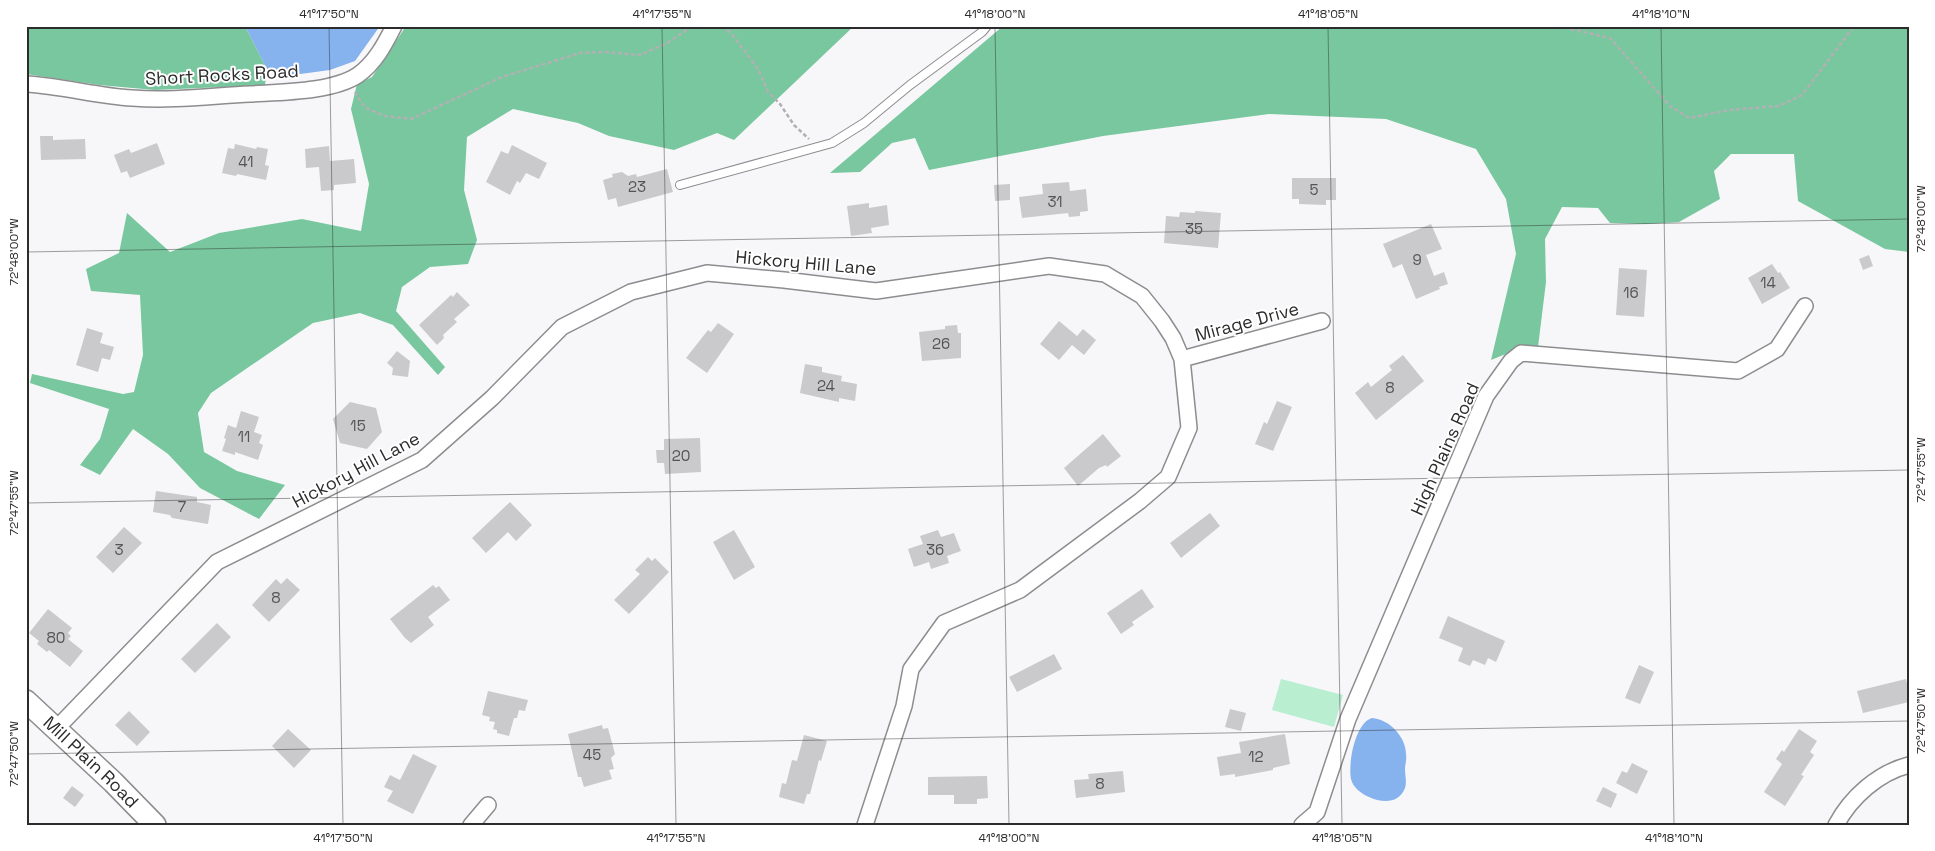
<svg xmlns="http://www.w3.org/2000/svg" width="1935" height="851" viewBox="0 0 1935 851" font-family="'Space Grotesk',sans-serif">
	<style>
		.green { fill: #b9eed0 }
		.forest { fill: #79c79e }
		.water { fill: #86b2ed }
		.building { fill: #cacacc }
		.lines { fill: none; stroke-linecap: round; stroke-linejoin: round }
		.lane-casing { stroke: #8d8d8f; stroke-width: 10 }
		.street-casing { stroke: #8d8d8f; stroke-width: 18 }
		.secondary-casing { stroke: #8d8d8f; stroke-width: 24 }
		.path { stroke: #b1b1b4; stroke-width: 2.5; stroke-dasharray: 4 2.5; stroke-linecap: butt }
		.lane { stroke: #fff; stroke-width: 8 }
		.street { stroke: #fff; stroke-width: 15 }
		.secondary { stroke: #fff; stroke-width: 21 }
		.ticks { fill: none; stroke: #2c2c2d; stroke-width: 1; stroke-opacity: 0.45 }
		.labels { text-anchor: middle; stroke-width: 4; stroke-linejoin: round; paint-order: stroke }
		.number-label { font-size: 15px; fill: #545455 }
		.street-label { font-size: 18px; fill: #2c2c2d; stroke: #fff }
		.neatline { fill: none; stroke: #2c2c2d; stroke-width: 2 }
		.ticks-label { font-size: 12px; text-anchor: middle; fill: #2c2c2d }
	</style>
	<rect width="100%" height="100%" fill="#f7f7fa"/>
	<path class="green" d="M 1281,679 L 1343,695 L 1334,727 L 1272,710 Z"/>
	<path class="forest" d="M 26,26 L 78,26 C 84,29 92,30 98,26 L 243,26 L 247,30 L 267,69 L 265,85 L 155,90 L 99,85 L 26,74 Z
		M 406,26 L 854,26 L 734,140 L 717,133 L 674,150 L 609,136 L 578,123 L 513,109 L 467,137 L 464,190 L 477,240 L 468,264 L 430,267 L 402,287 L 396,311 L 445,367 L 438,375 L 393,325 L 360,313 L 313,323 L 211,393 L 198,413 L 204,452 L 237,471 L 285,485 L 259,519 L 200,488 L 168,454 L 133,429 L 100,475 L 80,465 L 100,439 L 109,409 L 30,383 L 32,374 L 123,394 L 134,392 L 143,355 L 140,295 L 91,291 L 86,269 L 119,253 L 127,213 L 170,252 L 219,233 L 302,219 L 361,231 L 369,184 L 351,109 L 357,84 L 372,77 Z
		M 1003,26 L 1909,26 L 1909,252 L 1885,249 L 1798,201 L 1794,154 L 1731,154 L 1714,171 L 1720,199 L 1679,222 L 1645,224 L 1610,223 L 1598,208 L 1562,207 L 1545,239 L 1546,282 L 1538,347 L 1518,349 L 1491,360 L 1516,254 L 1506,199 L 1476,149 L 1386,119 L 1269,114 L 1103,136 L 929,170 L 915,138 L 892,143 L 860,172 L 830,173 Z"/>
	<path class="water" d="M 243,26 L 380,26 L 355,61 L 330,70 L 278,77 L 267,69 L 247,30 Z
		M 1372,718 C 1389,719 1406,737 1406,754 C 1407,759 1405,764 1405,769 C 1405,775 1407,782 1405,788 C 1399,804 1382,803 1369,797 C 1362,794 1353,788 1351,779 C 1348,763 1355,723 1372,718 Z"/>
	<path class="building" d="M 40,136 L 53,136 L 53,140 L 85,139 L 86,159 L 41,160 Z
		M 157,143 L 165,164 L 130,178 L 127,171 L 121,173 L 114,155 L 129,149 L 131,153 Z
		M 235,144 L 256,149 L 257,147 L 268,149 L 265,165 L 269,166 L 266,180 L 237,174 L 236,176 L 222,173 L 228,148 L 234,149 Z
		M 512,145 L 547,163 L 539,179 L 526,173 L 520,183 L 517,181 L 510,195 L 486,182 L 501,151 L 508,154 Z
		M 329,146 L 330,161 L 354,159 L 356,183 L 334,185 L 334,190 L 321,191 L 319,167 L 306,168 L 305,149 Z
		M 667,169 L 673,192 L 618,207 L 616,198 L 608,200 L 603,180 L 613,177 L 612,174 L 622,172 L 628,176 L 636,174 L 637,177 Z
		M 1292,178 L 1336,178 L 1336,200 L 1326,200 L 1326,205 L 1299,204 L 1299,199 L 1292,199 Z
		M 1069,182 L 1070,191 L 1086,189 L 1088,211 L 1080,212 L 1080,216 L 1069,217 L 1068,213 L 1022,218 L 1019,197 L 1043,194 L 1042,184 Z
		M 1010,184 L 1010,200 L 995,201 L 994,185 Z
		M 869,203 L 869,208 L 887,205 L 889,225 L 871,228 L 872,233 L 851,236 L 847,206 Z
		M 1195,211 L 1221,213 L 1218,248 L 1164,243 L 1166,216 L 1179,217 L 1180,212 L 1195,213 Z
		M 1431,224 L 1442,249 L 1426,255 L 1434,276 L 1444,272 L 1448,284 L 1439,287 L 1440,289 L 1416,299 L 1402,264 L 1393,268 L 1383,244 Z
		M 1869,255 L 1873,266 L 1863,270 L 1859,259 Z
		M 1772,264 L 1778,273 L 1780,272 L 1790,288 L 1762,304 L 1748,278 Z
		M 1619,268 L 1647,270 L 1644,317 L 1616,315 Z
		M 457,292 L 470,305 L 454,319 L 457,322 L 443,335 L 444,338 L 437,345 L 419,325 L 451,295 L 453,297 Z
		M 1059,321 L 1077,336 L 1083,329 L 1096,340 L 1084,355 L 1072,345 L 1059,360 L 1040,344 Z
		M 718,323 L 734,334 L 707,373 L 686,358 L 708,330 L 711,332 Z
		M 957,325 L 958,333 L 961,333 L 961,358 L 922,361 L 919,332 L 945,329 L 945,326 Z
		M 87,328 L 103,333 L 100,343 L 114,347 L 110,360 L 102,358 L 98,372 L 76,365 Z
		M 397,351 L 410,361 L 408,377 L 392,375 L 393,368 L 387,363 Z
		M 1403,355 L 1424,381 L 1376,420 L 1355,393 L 1368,382 L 1371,387 L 1392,370 L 1389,366 Z
		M 805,364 L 822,367 L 822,372 L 842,376 L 841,381 L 857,384 L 855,401 L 839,398 L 839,402 L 800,393 Z
		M 1277,401 L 1292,407 L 1273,451 L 1255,444 L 1264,422 L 1267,424 Z
		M 350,402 L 376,408 L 382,432 L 367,449 L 340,443 L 333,419 Z
		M 241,411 L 259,417 L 254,432 L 262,435 L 259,443 L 263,445 L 258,460 L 235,452 L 235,455 L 222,451 L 226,439 L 224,438 L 228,425 L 236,428 Z
		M 1103,434 L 1121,456 L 1107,467 L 1106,465 L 1099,468 L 1078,486 L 1064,468 Z
		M 700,438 L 701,472 L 665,474 L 664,463 L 657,463 L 656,450 L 664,450 L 664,439 Z
		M 156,491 L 197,497 L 197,502 L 211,505 L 208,524 L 172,518 L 170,515 L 153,512 Z
		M 510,502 L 532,525 L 516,541 L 508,532 L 486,553 L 472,538 Z
		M 1210,513 L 1220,526 L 1181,558 L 1170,543 Z
		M 124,527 L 142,543 L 113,573 L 96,557 Z
		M 734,530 L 755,567 L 734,580 L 713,542 Z
		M 938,530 L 941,537 L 954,533 L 961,551 L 947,556 L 949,563 L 931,569 L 929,562 L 914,567 L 908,549 L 923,544 L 920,536 Z
		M 648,557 L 652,561 L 655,558 L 669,572 L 629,614 L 614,600 L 640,574 L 635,570 Z
		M 287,578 L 300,590 L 269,622 L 252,605 L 276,579 L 281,584 Z
		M 433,585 L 436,588 L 439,586 L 450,600 L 428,617 L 434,625 L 411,643 L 405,638 L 390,619 Z
		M 1142,589 L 1154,607 L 1132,622 L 1134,625 L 1121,634 L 1107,613 Z
		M 48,609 L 72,628 L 68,633 L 71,636 L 68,639 L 83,651 L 70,667 L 49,650 L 47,652 L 37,644 L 39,641 L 29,633 Z
		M 1448,616 L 1505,641 L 1496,662 L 1488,658 L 1485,665 L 1473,660 L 1470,666 L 1458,661 L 1463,648 L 1439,638 Z
		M 217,623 L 231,637 L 195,673 L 181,659 Z
		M 1054,654 L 1062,669 L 1017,692 L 1009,677 Z
		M 1639,665 L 1654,672 L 1640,704 L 1625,698 Z
		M 1906,679 L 1909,691 L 1909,702 L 1863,713 L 1857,691 Z
		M 488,691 L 528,700 L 525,711 L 519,710 L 517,718 L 514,718 L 509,736 L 497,733 L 497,730 L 493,729 L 495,722 L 489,721 L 490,717 L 482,715 Z
		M 1230,709 L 1246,713 L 1241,731 L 1225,727 Z
		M 129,711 L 150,732 L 137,746 L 115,725 Z
		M 602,725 L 603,729 L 608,728 L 615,754 L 611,758 L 614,769 L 609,770 L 612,779 L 584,787 L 581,777 L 578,777 L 568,734 Z
		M 288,729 L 311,750 L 294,768 L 272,746 Z
		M 1799,729 L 1817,741 L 1810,752 L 1814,755 L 1801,775 L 1804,776 L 1785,806 L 1764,792 L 1782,764 L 1776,759 L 1782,750 L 1784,752 Z
		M 1285,734 L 1290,764 L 1273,768 L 1273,770 L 1235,777 L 1235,774 L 1220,776 L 1217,757 L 1241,753 L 1239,742 Z
		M 804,735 L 827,741 L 821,761 L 819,760 L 810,794 L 807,794 L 804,804 L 779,797 L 782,783 L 786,784 L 792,760 L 797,761 Z
		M 413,754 L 437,766 L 413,814 L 387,801 L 393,791 L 384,787 L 390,775 L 400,780 Z
		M 1632,763 L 1648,771 L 1637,794 L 1616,783 L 1622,771 L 1627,773 Z
		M 1123,771 L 1125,792 L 1076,798 L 1074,780 L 1089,779 L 1088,774 Z
		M 987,776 L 988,798 L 977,799 L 977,804 L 954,804 L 954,795 L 928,795 L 928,777 Z
		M 72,786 L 84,795 L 75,807 L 63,798 Z
		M 1603,787 L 1617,794 L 1611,808 L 1596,801 Z"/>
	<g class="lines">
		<g class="lane-casing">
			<path id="lane" d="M 680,185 L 832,143 L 864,123 L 910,85 L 982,32 L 987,26"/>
		</g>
		<g class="street-casing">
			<path id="street" d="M 26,84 C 62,86 97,96 132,98 C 172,101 211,96 250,94 C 281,92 333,92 358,75 C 375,63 385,44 394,26
				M 1182,359 L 1322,321
				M 57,728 L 217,562 L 422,460 L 492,398 L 562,327 L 631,292 L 707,273 L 784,280 L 876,291 L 1049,266 L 1105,274 L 1142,296 L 1162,321 L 1173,338 L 1182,359 L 1189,428 L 1168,477 L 1140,501 L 1020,590 L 944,623 L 911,669 L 904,706 L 865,825
				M 471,825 L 488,805
				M 1302,825 L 1317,812 L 1348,719 L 1486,396 L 1511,361 L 1521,353 L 1738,371 L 1777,349 L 1805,306
				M 1836,825 C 1851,797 1878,773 1909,765"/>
		</g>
		<g class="secondary-casing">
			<g id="secondary">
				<path id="s1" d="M 26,701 L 113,782 L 155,825"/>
			</g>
		</g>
		<path class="path" d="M 722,26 L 731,33 L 758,69 L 768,92 L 780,104 L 794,125 L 809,139
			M 1558,26 L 1610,38 L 1670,106 L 1689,118 L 1729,110 L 1779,106 L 1802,95 L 1854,26
			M 355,92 L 363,105 L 368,109 L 385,116 L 411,119 L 502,77 L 580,53 L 605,52 L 640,55 L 667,43 L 690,28 L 698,26"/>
		<use href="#lane" class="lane"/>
		<use href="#street" class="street"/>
		<use href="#secondary" class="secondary"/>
	</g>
	<path class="ticks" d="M 329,26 L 343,825M 662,26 L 676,825M 995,26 L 1009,825M 1328,26 L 1342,825M 1661,26 L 1674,825M 26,252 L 1909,219M 26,503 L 1909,470M 26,754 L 1909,721"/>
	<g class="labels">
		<g class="number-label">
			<text x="246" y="167">41</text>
			<text x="637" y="192">23</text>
			<text x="1314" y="195">5</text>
			<text x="1055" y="207">31</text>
			<text x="1194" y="234">35</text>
			<text x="1417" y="265">9</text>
			<text x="1768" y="288">14</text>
			<text x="1631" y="298">16</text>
			<text x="941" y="349">26</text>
			<text x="826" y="391">24</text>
			<text x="1390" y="393">8</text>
			<text x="358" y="431">15</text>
			<text x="244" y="442">11</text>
			<text x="681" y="461">20</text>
			<text x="182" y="512">7</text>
			<text x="119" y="555">3</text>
			<text x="935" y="555">36</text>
			<text x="276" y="603">8</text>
			<text x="56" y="643">80</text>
			<text x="592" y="760">45</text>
			<text x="1256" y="762">12</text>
			<text x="1100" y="789">8</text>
		</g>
		<g class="street-label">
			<text transform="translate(222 75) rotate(-3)" y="6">Short Rocks Road</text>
			<text transform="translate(806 263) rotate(5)" y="6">Hickory Hill Lane</text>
			<text transform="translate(1247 322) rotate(-15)" y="6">Mirage Drive</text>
			<text transform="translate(1445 449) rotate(-66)" y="6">High Plains Road</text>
			<text transform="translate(356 470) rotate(-28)" y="6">Hickory Hill Lane</text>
			<text dy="6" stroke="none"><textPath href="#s1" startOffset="89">Mill Plain Road</textPath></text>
		</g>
	</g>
	<rect width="1935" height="851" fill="none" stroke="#ffffff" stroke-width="55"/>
	<rect x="28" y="28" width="1880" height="796" class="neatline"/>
	<g class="ticks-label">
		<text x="329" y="18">41°17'50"N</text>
		<text x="662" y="18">41°17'55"N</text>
		<text x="995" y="18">41°18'00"N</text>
		<text x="1328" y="18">41°18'05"N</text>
		<text x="1661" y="18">41°18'10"N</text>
		<text transform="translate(1921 219) rotate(-90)" y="4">72°48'00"W</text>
		<text transform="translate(14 252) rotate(-90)" y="4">72°48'00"W</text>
		<text transform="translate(1921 470) rotate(-90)" y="4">72°47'55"W</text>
		<text transform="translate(14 503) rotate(-90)" y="4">72°47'55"W</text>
		<text transform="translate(1921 721) rotate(-90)" y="4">72°47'50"W</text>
		<text transform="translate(14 754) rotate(-90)" y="4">72°47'50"W</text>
		<text x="343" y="842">41°17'50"N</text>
		<text x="676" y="842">41°17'55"N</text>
		<text x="1009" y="842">41°18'00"N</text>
		<text x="1342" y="842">41°18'05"N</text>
		<text x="1674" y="842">41°18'10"N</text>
	</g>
</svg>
